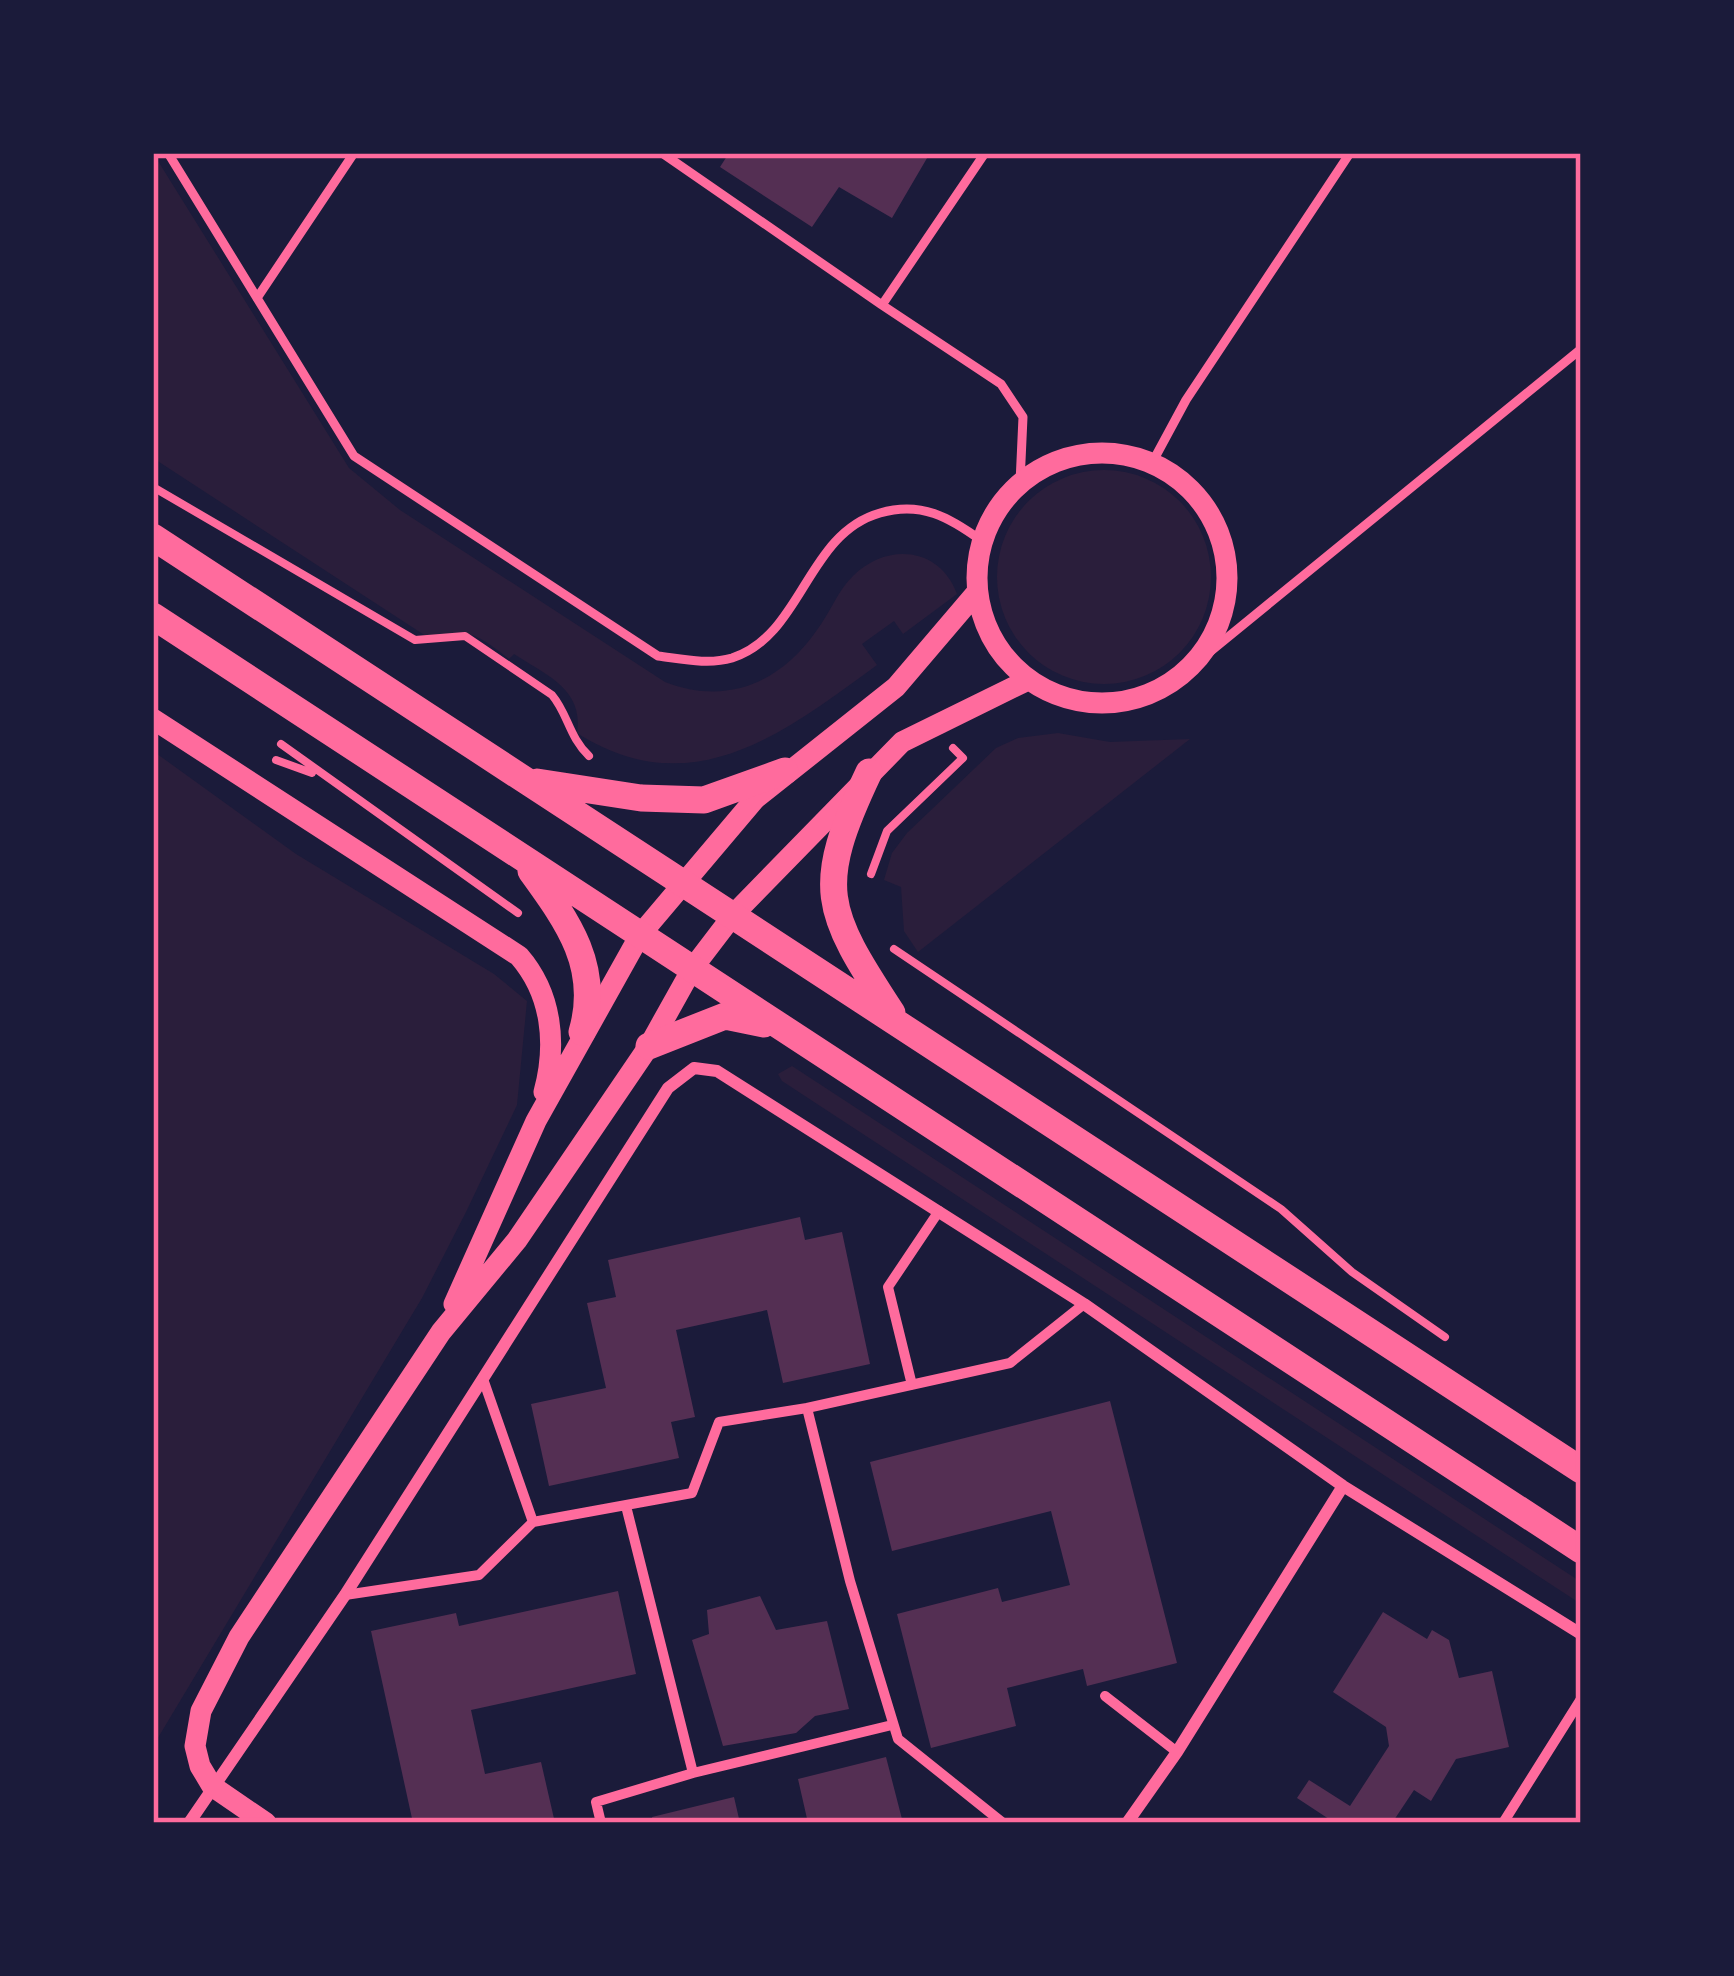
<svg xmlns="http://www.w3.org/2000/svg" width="1734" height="1976" viewBox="0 0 1734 1976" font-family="'Source Sans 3',sans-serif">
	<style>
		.green { fill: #2a1e3b }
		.building { fill: #542f53 }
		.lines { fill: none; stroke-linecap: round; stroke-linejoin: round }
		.path { stroke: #ff6b9d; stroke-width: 8 }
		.service { stroke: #ff6b9d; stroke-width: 9 }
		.pedestrian { stroke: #ff6b9d; stroke-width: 10 }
		.minor { stroke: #ff6b9d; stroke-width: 12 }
		.tertiary { stroke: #ff6b9d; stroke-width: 21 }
		.trunk { stroke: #ff6b9d; stroke-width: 27 }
		.neatline { fill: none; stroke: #ff6b9d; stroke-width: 4.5 }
	</style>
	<rect width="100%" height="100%" fill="#1b1b3a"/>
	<path class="green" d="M 153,153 L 349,468 L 400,510 L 665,682 C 727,706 780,683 817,630 C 830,613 838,590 853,576 C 887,542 940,547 957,594 L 903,634 L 894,621 L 862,644 L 877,665 C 784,733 692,806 577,733 C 584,689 546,675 514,654 L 509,659 C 482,638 466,624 432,640 L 153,458 Z
		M997 577a107 107 0 1 1 214 0a107 107 0 1 1-214 0Z
		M 1058,733 L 1110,742 L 1190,739 L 918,952 L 904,931 L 901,887 L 884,880 L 892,853 L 907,833 L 996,748 L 1018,738 Z
		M 153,751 L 296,854 L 494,974 L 527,1001 L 517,1105 L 466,1212 L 422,1298 L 153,1746 Z
		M 792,1066 L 1581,1582 L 1581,1604 L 782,1081 L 778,1074 Z"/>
	<path class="building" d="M 729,153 L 930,153 L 892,218 L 839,187 L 812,227 L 720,167 Z
		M 800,1217 L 805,1240 L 842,1232 L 870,1364 L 783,1383 L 767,1310 L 676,1330 L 695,1417 L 671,1422 L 679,1458 L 549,1486 L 531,1404 L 606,1388 L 587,1303 L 616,1297 L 608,1260 Z
		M 1110,1401 L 1177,1663 L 1087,1686 L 1083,1669 L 1007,1688 L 1016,1726 L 931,1748 L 897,1614 L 998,1588 L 1002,1602 L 1070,1585 L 1051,1511 L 892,1551 L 870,1462 Z
		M 618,1591 L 636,1674 L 471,1710 L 485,1774 L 541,1762 L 555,1823 L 413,1823 L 371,1631 L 456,1613 L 459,1626 Z
		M 760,1596 L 776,1630 L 827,1621 L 849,1709 L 815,1716 L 796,1733 L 723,1746 L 692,1640 L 709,1634 L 707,1610 Z
		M 1383,1612 L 1427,1639 L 1432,1630 L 1449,1640 L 1459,1678 L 1492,1671 L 1509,1747 L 1456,1759 L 1431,1801 L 1414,1790 L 1392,1823 L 1335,1823 L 1297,1798 L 1309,1780 L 1350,1806 L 1389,1746 L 1386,1727 L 1333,1692 Z
		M 886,1757 L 903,1823 L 808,1823 L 798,1779 Z
		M 734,1797 L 740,1823 L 653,1823 L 652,1817 Z"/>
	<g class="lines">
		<path class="path" d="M 153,487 L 415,640 L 465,636 L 552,695 C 568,714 569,737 589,756
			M 281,744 L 518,913
			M 276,760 L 312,773
			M 871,874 L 887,831 L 963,758 L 953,748
			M 894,949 L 1281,1209 L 1352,1272 L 1445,1337"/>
		<path class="service" d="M 168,153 L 354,456 L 658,656 C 682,659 708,665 732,658 C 803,635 806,534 880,513 C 921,501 949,517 982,541
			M 662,153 L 882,305
			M 985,153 L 882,305 L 1001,384 L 1023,417 L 1020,483
			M 257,298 L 354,153
			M 1152,463 L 1186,400 L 1350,153
			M 1184,673 L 1581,349"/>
		<path class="pedestrian" d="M 483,1379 L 533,1522
			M 912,1385 L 888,1287 L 939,1211
			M 807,1408 L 1010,1363 L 1084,1304
			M 345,1595 L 479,1575 L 533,1522 L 692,1493 L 719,1422 L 807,1408 L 850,1581 L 898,1739 L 1003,1823
			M 1105,1696 L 1177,1752
			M 693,1773 L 892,1725
			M 601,1823 L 596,1802 L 693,1773 L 626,1506
			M 1503,1823 L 1581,1699"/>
		<path class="minor" d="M 189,1823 L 345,1595 L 668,1088 L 694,1068 L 717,1071 L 1084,1304 L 1343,1486 L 1581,1634
			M 1127,1823 L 1177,1752 L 1343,1486"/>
		<path class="tertiary" d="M977 578a125 125 0 1 1 250 0a125 125 0 1 1-250 0Z
			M 153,719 L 519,956 C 552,994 557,1044 544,1092
			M 454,1304 L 536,1121 L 640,935 L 755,799 L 896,687 L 977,592
			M 266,1823 L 212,1786 L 200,1766 L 195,1746 L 201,1711 L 239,1637 L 441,1332 L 517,1240 L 649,1046 L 692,969 L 734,914 L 902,742 L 1028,680"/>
		<path class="trunk" d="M 153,537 L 1581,1470
			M 153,616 L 1581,1550
			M 869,772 C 814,888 824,909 892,1013
			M 537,782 L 641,798 L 704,800 L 785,771
			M 531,871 C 568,922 601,967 582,1032
			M 649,1046 L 725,1016 L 764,1024"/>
	</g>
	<rect width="1734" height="1976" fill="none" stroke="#1b1b3a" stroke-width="312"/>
	<rect x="156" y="156" width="1422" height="1664" class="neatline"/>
</svg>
